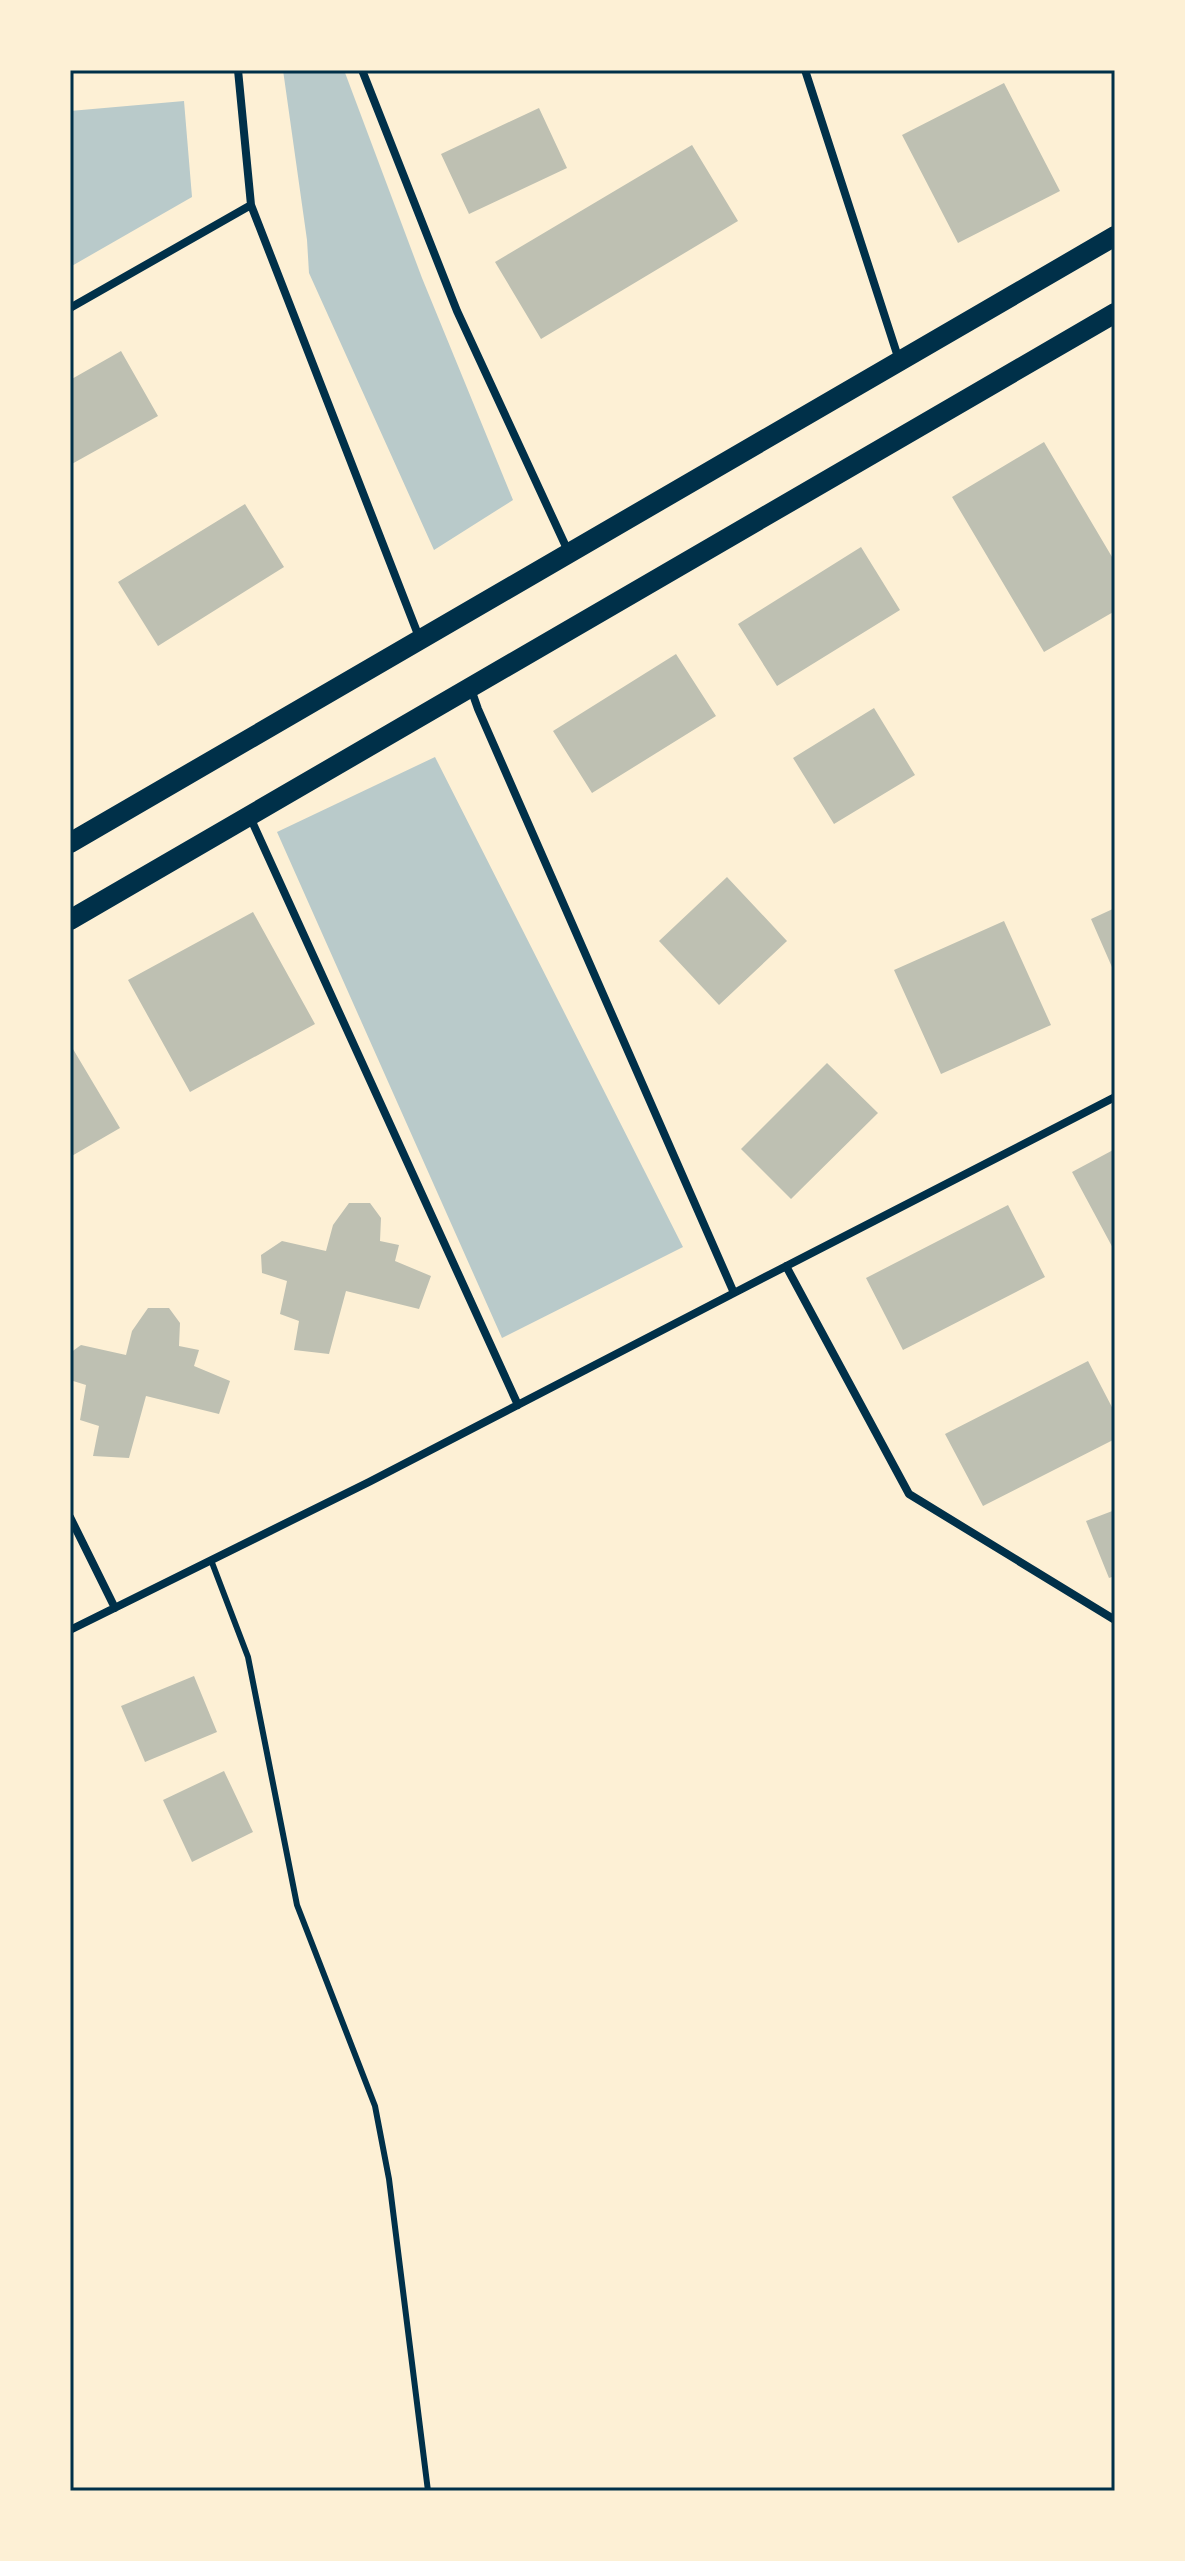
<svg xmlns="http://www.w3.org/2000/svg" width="1185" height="2561" viewBox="0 0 1185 2561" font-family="Merriweather,serif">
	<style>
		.green { fill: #b9caca }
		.building { fill: #bec0b2 }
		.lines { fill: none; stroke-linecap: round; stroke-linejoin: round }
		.service { stroke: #003049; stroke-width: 6 }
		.minor { stroke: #003049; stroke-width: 8 }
		.primary { stroke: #003049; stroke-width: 20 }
		.neatline { fill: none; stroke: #003049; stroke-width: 3 }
	</style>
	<rect width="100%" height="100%" fill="#fdf0d5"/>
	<path class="green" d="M 283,70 L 344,70 L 422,278 L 513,500 L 434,550 L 309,273 L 307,240 Z
		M 184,101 L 192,197 L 70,267 L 70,111 Z
		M 435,757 L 683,1247 L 502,1338 L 277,832 Z"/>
	<path class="building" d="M 1004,83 L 1060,191 L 958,243 L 902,135 Z
		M 539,108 L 567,168 L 469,214 L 441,154 Z
		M 692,145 L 738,221 L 541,339 L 495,262 Z
		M 121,351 L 158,416 L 70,465 L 70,380 Z
		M 1044,442 L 1115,562 L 1115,611 L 1044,652 L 952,497 Z
		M 245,504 L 284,567 L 158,646 L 118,582 Z
		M 861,547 L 900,610 L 777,686 L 738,624 Z
		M 676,654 L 716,716 L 592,793 L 553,731 Z
		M 874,708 L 915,775 L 834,824 L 793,758 Z
		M 727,877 L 787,941 L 719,1005 L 659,941 Z
		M 1115,908 L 1115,974 L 1091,919 Z
		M 253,912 L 315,1024 L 190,1092 L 128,980 Z
		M 1004,921 L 1051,1025 L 941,1074 L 894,970 Z
		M 70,1044 L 120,1128 L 70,1157 Z
		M 827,1063 L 878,1113 L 791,1199 L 741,1149 Z
		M 1115,1149 L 1115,1252 L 1072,1172 Z
		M 349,1203 L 370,1203 L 381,1218 L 380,1241 L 399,1245 L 395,1261 L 431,1276 L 419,1309 L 346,1291 L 329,1354 L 294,1350 L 299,1321 L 280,1314 L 287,1281 L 262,1273 L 261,1255 L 282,1241 L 326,1251 L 333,1225 Z
		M 1008,1205 L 1045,1277 L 903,1350 L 866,1278 Z
		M 148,1308 L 169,1308 L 180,1323 L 179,1346 L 199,1350 L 194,1366 L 230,1381 L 219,1414 L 146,1396 L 129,1458 L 93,1456 L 99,1426 L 80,1420 L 86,1385 L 70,1380 L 70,1353 L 81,1345 L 126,1355 L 132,1331 Z
		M 1088,1361 L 1115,1413 L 1115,1439 L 983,1506 L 945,1434 Z
		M 1115,1510 L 1115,1576 L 1109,1578 L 1086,1521 Z
		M 194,1676 L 217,1732 L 145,1762 L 121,1706 Z
		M 224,1771 L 253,1832 L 192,1862 L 163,1800 Z"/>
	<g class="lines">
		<path class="service" d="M 211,1560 L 248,1657 L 297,1905 L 375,2106 L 389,2179 L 428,2491"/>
		<path class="minor" d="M 238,70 L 251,205 L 419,637
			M 362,70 L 457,311 L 568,551
			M 805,70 L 899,360
			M 70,308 L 251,205
			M 471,689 L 478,709 L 734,1293 L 1115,1097
			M 250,817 L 518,1405
			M 786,1266 L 909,1494 L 1115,1620
			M 70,1517 L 115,1608
			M 70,1630 L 369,1482 L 734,1293"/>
		<path class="primary" d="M 70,843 L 1115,236
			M 70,920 L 1115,313"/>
	</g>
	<rect width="1185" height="2561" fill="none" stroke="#fdf0d5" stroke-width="144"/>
	<rect x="72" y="72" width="1041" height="2417" class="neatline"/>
</svg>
